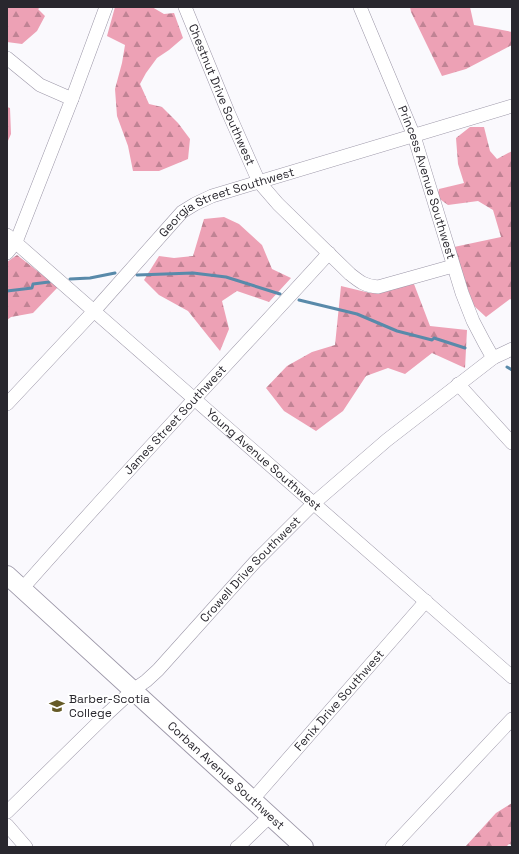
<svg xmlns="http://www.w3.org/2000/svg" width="519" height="854" viewBox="0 0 519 854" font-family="'Space Grotesk',sans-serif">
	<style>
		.forest { fill: url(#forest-firs) }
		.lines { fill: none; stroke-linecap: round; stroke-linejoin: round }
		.stream { stroke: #598aaa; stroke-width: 3 }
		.street-casing { stroke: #9c97a8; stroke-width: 14 }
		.secondary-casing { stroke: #9c97a8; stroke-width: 20 }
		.street { stroke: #fff; stroke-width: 13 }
		.secondary { stroke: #fff; stroke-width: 18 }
		.labels { text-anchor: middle; stroke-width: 4; stroke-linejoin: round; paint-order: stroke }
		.street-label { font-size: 12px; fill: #29272e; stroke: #fff }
		.poi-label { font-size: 12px; fill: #29272e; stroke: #fff; text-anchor: start }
	</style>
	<defs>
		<pattern id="forest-firs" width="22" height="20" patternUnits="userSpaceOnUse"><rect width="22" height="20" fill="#eda1b5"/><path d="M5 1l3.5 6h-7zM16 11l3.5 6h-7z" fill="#c08394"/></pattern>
	</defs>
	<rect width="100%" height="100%" fill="#faf9fd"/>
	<path class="forest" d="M 7,7 L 41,7 L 38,9 L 45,16 L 37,31 L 22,44 L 7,42 Z
		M 115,7 L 152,7 L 164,14 L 174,13 L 183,38 L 169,50 L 157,58 L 146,73 L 140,84 L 149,104 L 162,107 L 178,123 L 190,139 L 188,159 L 159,171 L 133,171 L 128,146 L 117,116 L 115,89 L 122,63 L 125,45 L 107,36 Z
		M 410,7 L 470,7 L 474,25 L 497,29 L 512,32 L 512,45 L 466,69 L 442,76 L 411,12 Z
		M 7,107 L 10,108 L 11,134 L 7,143 Z
		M 470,127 L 484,127 L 490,151 L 497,159 L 512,151 L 512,300 L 510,299 L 486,317 L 473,305 L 454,247 L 501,237 L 493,210 L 478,201 L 448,205 L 437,197 L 439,189 L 464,183 L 458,164 L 456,138 Z
		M 224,217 L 239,224 L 262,245 L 272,269 L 291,278 L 269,302 L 237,291 L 222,301 L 229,329 L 220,351 L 188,311 L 159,295 L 144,280 L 159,256 L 174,258 L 193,256 L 204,219 Z
		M 17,255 L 58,287 L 33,313 L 11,317 L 7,320 L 7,262 Z
		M 414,284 L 430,326 L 467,330 L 465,368 L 432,353 L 405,374 L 388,368 L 366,376 L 343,411 L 316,431 L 284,411 L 266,388 L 287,366 L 312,352 L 335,345 L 341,286 L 370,293 Z
		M 512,803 L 512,845 L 509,844 L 506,847 L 465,847 L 496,813 Z"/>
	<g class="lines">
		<path class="stream" d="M 137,275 L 193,273 L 226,277 L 280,294
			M 70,279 L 90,278 L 115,273
			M 7,291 L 32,288 L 33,284 L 49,282
			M 299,300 L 357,314 L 397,331 L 432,340 L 434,338 L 465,348
			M 507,367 L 512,370"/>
		<g class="street-casing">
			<g id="street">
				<path id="s1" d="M 185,7 L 228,112 L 259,182 L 278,204 L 350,274 C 360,282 365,286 378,287 L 453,266"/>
				<path id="s2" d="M 360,7 L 414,136 L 462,293 L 473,321 L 484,342 L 493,358"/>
				<path d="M 7,58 L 40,85 L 72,99"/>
				<path id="s3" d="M 7,235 L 512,677"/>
				<path d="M 7,253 L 16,242 L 72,99 L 106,7"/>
				<path d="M 458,384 L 512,443"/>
				<path id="s4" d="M 7,404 L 94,311 L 182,212 L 195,204 L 212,196 L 512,106"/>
				<path id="s5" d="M 22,589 C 122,475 227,365 329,253"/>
				<path id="s6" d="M 253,799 L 426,601"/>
				<path id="s7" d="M 7,812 L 108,713 L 133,690 L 146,681 L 158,670 L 255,562 L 314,503 L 387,440 L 493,358 L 512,349"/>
				<path d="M 7,825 L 26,847"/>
				<path d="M 237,847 L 239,846 L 270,816"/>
				<path d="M 392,847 L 512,719"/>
			</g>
		</g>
		<g class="secondary-casing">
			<g id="secondary">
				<path id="s8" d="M 7,575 L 304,847"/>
			</g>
		</g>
		<use href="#street" class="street"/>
		<use href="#secondary" class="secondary"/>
	</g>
	<defs>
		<g id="university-bare" transform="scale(1.2)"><path d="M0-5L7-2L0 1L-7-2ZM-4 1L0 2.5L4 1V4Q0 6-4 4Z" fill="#665b27" stroke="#fff" stroke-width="2.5" paint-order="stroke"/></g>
	</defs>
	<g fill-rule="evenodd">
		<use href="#university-bare" x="57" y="706"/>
	</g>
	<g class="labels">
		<g class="street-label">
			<text dy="4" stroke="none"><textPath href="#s1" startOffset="95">Chestnut Drive Southwest</textPath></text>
			<text dy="4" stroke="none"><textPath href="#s2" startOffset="188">Princess Avenue Southwest</textPath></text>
			<text dy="4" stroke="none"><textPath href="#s4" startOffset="304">Georgia Street Southwest</textPath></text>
			<text dy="4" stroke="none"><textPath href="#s5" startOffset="228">James Street Southwest</textPath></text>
			<text dy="4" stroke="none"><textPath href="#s3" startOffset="341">Young Avenue Southwest</textPath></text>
			<text dy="4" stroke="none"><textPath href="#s7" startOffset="344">Crowell Drive Southwest</textPath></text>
			<text dy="4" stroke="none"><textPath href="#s6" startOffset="131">Fenix Drive Southwest</textPath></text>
			<text dy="4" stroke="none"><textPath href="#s8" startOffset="297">Corban Avenue Southwest</textPath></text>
		</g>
		<g class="poi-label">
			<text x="69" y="703">Barber-Scotia<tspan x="69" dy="14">College</tspan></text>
		</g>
	</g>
	<rect width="519" height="854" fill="none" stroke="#29272e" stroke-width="16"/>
</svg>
